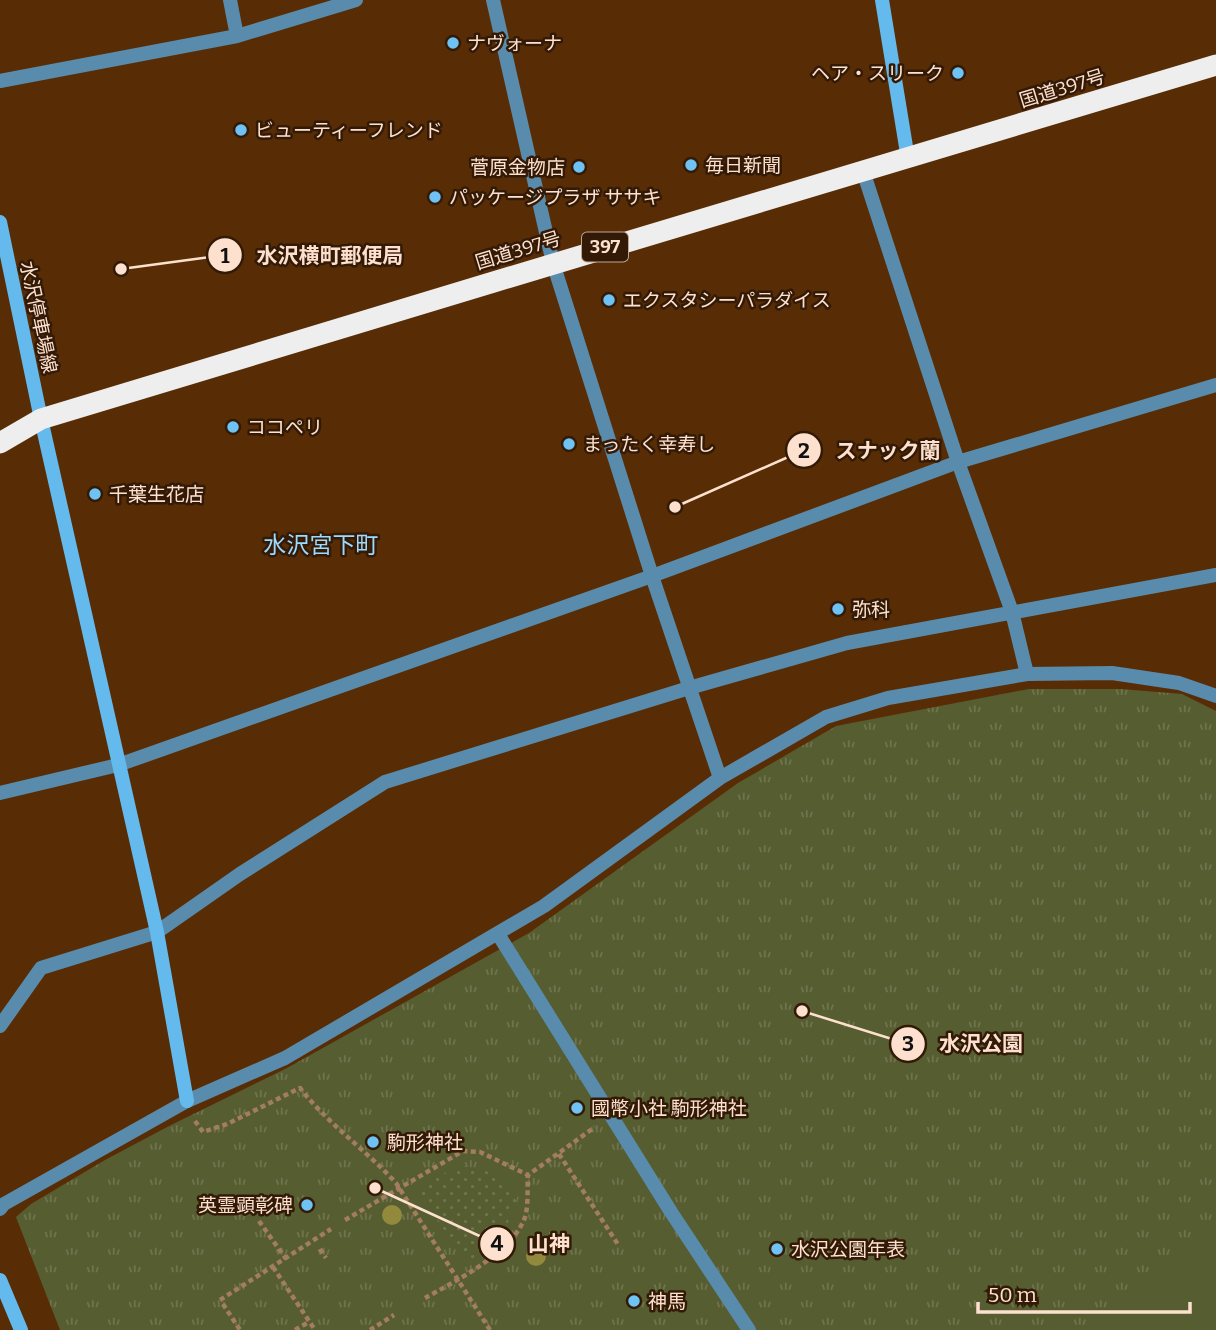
<svg xmlns="http://www.w3.org/2000/svg" width="1216" height="1330" viewBox="0 0 1216 1330" font-family="Bitter,'Noto Sans JP',serif">
	<style>
		.grass { fill: url(#grass-tufts) }
		.garden { fill: url(#garden-dots) }
		.pitch { fill: #565d31 }
		.lines { fill: none; stroke-linecap: round; stroke-linejoin: round }
		.path { stroke: #a27d5f; stroke-width: 4.5; stroke-dasharray: 5 3.5; stroke-linecap: butt }
		.lane { stroke: #598cac; stroke-width: 14 }
		.street { stroke: #598cac; stroke-width: 14 }
		.secondary { stroke: #65baed; stroke-width: 14 }
		.highway { stroke: #eee; stroke-width: 21 }
		.tree { fill: #92893d }
		.poi-dot { fill: #6fc2f4; stroke: #321a06; stroke-width: 2.5 }
		.labels { text-anchor: middle; stroke-width: 5; stroke-linejoin: round; paint-order: stroke }
		.shield { fill: #321a06; stroke: #c0a592; stroke-width: 2 }
		.shield-label { font-size: 18px; font-weight: bold; fill: #fde1ce }
		.poi-label { font-size: 19px; fill: #fde1ce; stroke: #321a06; text-anchor: start }
		.street-label { font-size: 19px; fill: #fde1ce; stroke: #321a06 }
		.quarter-label { font-size: 23px; fill: #9ed9fe; stroke: #321a06 }
		.leader { fill: none; stroke: #fde1ce; stroke-width: 2.5 }
		.callout-dot { fill: #fde1ce; stroke: #321a06; stroke-width: 2.5 }
		.mark-label { font-size: 21px; text-anchor: middle; font-weight: bold; fill: #111 }
		.callout-label { font-size: 21px; text-anchor: middle; font-weight: bold; fill: #fde1ce; stroke: #321a06; stroke-width: 5; stroke-linejoin: round; paint-order: stroke }
	</style>
	<defs>
		<pattern id="grass-tufts" width="24" height="20" patternUnits="userSpaceOnUse" patternTransform="scale(1.75)"><rect width="24" height="20" fill="#565d31"/><path d="M3 7l-1-3M5 7V3M7 7l1-3M15 17l-1-3M17 17v-4M19 17l1-3" fill="none" stroke="#6f744e"/></pattern>
		<pattern id="garden-dots" width="8" height="8" patternUnits="userSpaceOnUse" patternTransform="scale(1.75)"><rect width="8" height="8" fill="#565d31"/><path d="M2 2h.1M6 6h.1" fill="none" stroke="#6f744e" stroke-width="1.8" stroke-linecap="round"/></pattern>
	</defs>
	<rect width="100%" height="100%" fill="#582d06"/>
	<path class="grass" d="M 1029,689 L 1121,689 L 1182,694 L 1216,711 L 1216,1330 L 60,1330 L 16,1217 L 31,1204 L 105,1160 L 171,1125 L 287,1068 L 529,933 L 738,783 L 836,726 Z"/>
	<path class="garden" d="M 460,1166 C 481,1167 510,1177 517,1199 C 510,1229 492,1245 467,1263 L 416,1190 L 432,1179 Z"/>
	<path class="pitch" d="M 1216,1233 L 1216,1330 L 1081,1330 Z"/>
	<g class="lines">
		<path class="path" d="M 195,1121 L 203,1132 L 227,1124 L 300,1088 C 328,1124 366,1150 396,1183 L 490,1330
			M 559,1154 L 619,1246
			M 345,1220 L 463,1151 L 480,1152 L 528,1175 L 595,1127
			M 259,1221 L 286,1259
			M 320,1249 L 326,1258
			M 273,1267 L 315,1330
			M 425,1298 C 456,1281 509,1254 524,1220 C 529,1208 527,1188 528,1175
			M 220,1300 L 331,1229
			M 223,1304 L 240,1330
			M 295,1330 L 307,1323
			M 370,1330 L 394,1315"/>
		<path class="lane" d="M 498,934 L 671,1212 L 749,1330"/>
		<path class="street" d="M 230,0 L 237,36
			M 0,81 L 237,36 L 356,0
			M 863,171 L 958,462 L 1012,612 L 1027,674
			M 720,778 L 826,717 L 888,698 L 1027,674 L 1112,673 L 1179,683 L 1216,696
			M 0,793 L 118,765 L 652,576 L 958,462 L 1216,385
			M 0,1026 L 41,968 L 157,932 L 240,874 L 385,782 L 689,688 L 847,643 L 1216,575
			M 0,1209 L 4,1204 L 187,1101 L 285,1058 L 544,906 L 720,778 L 652,576 L 553,263 L 493,0"/>
		<path class="secondary" d="M 882,0 L 908,159
			M 0,222 L 41,419 L 157,932 L 187,1101
			M 0,1280 L 21,1330"/>
		<path class="highway" d="M 0,443 L 41,419 C 432,299 825,184 1216,65"/>
	</g>
	<g class="tree">
		<circle cx="392" cy="1215" r="10"/>
		<circle cx="536" cy="1256" r="10"/>
	</g>
	<g class="poi-dot">
		<circle cx="453" cy="43" r="7"/>
		<circle cx="958" cy="73" r="7"/>
		<circle cx="241" cy="130" r="7"/>
		<circle cx="691" cy="165" r="7"/>
		<circle cx="579" cy="167" r="7"/>
		<circle cx="435" cy="197" r="7"/>
		<circle cx="609" cy="300" r="7"/>
		<circle cx="233" cy="427" r="7"/>
		<circle cx="569" cy="444" r="7"/>
		<circle cx="95" cy="494" r="7"/>
		<circle cx="838" cy="609" r="7"/>
		<circle cx="577" cy="1108" r="7"/>
		<circle cx="373" cy="1142" r="7"/>
		<circle cx="307" cy="1205" r="7"/>
		<circle cx="777" cy="1249" r="7"/>
		<circle cx="634" cy="1301" r="7"/>
	</g>
	<g class="labels">
		<rect class="shield" x="582" y="232.5" width="46" height="29" rx="5"/>
		<g class="shield-label">
			<text x="605" y="253">397</text>
		</g>
		<g class="poi-label">
			<text x="467" y="50">ナヴォーナ</text>
			<text x="944" y="80" text-anchor="end">ヘア・スリーク</text>
			<text x="255" y="137">ビューティーフレンド</text>
			<text x="705" y="172">毎日新聞</text>
			<text x="565" y="174" text-anchor="end">菅原金物店</text>
			<text x="449" y="204">パッケージプラザ ササキ</text>
			<text x="623" y="307">エクスタシーパラダイス</text>
			<text x="247" y="434">ココペリ</text>
			<text x="583" y="451">まったく幸寿し</text>
			<text x="109" y="501">千葉生花店</text>
			<text x="852" y="616">弥科</text>
			<text x="591" y="1115">國幣小社 駒形神社</text>
			<text x="387" y="1149">駒形神社</text>
			<text x="293" y="1212" text-anchor="end">英霊顕彰碑</text>
			<text x="791" y="1256">水沢公園年表</text>
			<text x="648" y="1308">神馬</text>
		</g>
		<g class="street-label">
			<text transform="translate(1062 88) rotate(-17)" y="7">国道397号</text>
			<text transform="translate(518 250) rotate(-17)" y="7">国道397号</text>
			<text transform="translate(39 317) rotate(78)" y="7">水沢停車場線</text>
		</g>
		<g class="quarter-label">
			<text x="321" y="553">水沢宮下町</text>
		</g>
	</g>
	<path class="leader" d="M121 269L225 255M675 507L804 450M802 1011L908 1044M375 1188L497 1244"/>
	<g class="callout-dot">
		<circle cx="121" cy="269" r="7"/>
		<circle cx="675" cy="507" r="7"/>
		<circle cx="802" cy="1011" r="7"/>
		<circle cx="375" cy="1188" r="7"/>
		<circle cx="225" cy="255" r="18"/>
		<circle cx="804" cy="450" r="18"/>
		<circle cx="908" cy="1044" r="18"/>
		<circle cx="497" cy="1244" r="18"/>
	</g>
	<g class="mark-label">
		<text x="225" y="263">1</text>
		<text x="804" y="458">2</text>
		<text x="908" y="1051">3</text>
		<text x="497" y="1251">4</text>
	</g>
	<g class="callout-label">
		<text x="330" y="263">水沢横町郵便局</text>
		<text x="888" y="458">スナック蘭</text>
		<text x="981" y="1051">水沢公園</text>
		<text x="549" y="1251">山神</text>
	</g>
	<path d="M978 1302v10h212v-10" fill="none" stroke="#fde1ce" stroke-width="3.5"/>
	<text x="988" y="1302" font-size="21" fill="#fde1ce" stroke="#321a06" stroke-width="5" paint-order="stroke">50 m</text>
</svg>
